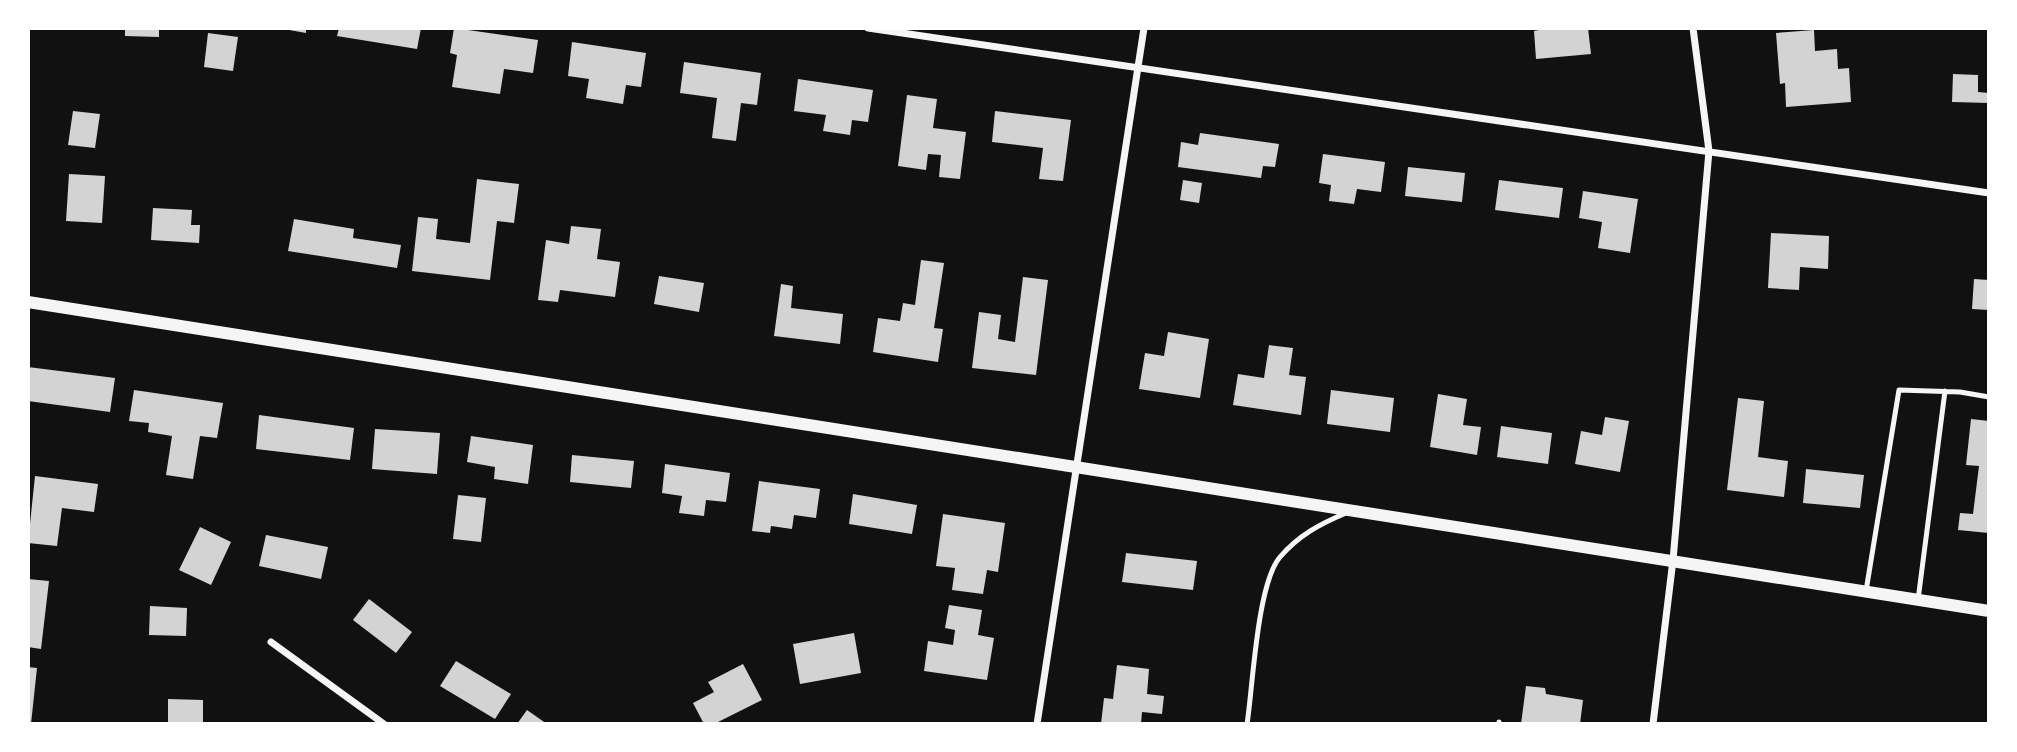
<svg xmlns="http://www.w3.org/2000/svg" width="2017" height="752" viewBox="0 0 2017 752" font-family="'DM Sans',sans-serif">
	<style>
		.building { fill: #d3d3d3 }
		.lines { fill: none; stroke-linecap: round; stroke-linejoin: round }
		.service { stroke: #f5f5f5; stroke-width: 5 }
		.minor { stroke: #f5f5f5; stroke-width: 7 }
		.tertiary { stroke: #f5f5f5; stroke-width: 12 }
	</style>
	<rect width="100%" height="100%" fill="#111"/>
	<path class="building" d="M 125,28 L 159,28 L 159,37 L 125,36 Z
		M 278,28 L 306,28 L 306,33 Z
		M 339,28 L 421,28 L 417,49 L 337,36 Z
		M 454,28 L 538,40 L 533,73 L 504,69 L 500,94 L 452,87 L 457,55 L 450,53 Z
		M 1549,28 L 1588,28 L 1591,54 L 1536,59 L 1534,31 Z
		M 1814,30 L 1815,51 L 1837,49 L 1838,69 L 1849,68 L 1851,102 L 1786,107 L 1785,83 L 1780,84 L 1776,33 Z
		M 208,33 L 238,37 L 233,71 L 204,67 Z
		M 572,42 L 646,53 L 641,87 L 626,85 L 623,104 L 586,98 L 589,79 L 568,76 Z
		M 684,62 L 761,73 L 757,105 L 741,103 L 736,141 L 712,138 L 717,98 L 680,93 Z
		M 1953,74 L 1978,75 L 1978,92 L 1989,93 L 1989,103 L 1952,102 Z
		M 798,79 L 873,90 L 868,122 L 852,120 L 850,135 L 823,131 L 826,115 L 794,111 Z
		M 907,95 L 937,99 L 933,128 L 966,132 L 960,179 L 939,177 L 941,155 L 928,154 L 926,170 L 898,166 Z
		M 73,111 L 100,114 L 95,148 L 68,145 Z
		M 995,111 L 1071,120 L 1063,181 L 1039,179 L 1043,148 L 992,142 Z
		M 1200,133 L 1279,144 L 1275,167 L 1263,166 L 1261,178 L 1178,167 L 1181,142 L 1198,145 Z
		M 1323,154 L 1385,162 L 1381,192 L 1357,189 L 1354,204 L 1329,201 L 1331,185 L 1319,183 Z
		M 1408,167 L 1465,173 L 1462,202 L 1405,196 Z
		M 69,174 L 105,176 L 102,223 L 66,221 Z
		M 477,179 L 519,184 L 514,223 L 497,221 L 490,280 L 412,271 L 418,217 L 438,219 L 436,239 L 470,243 Z
		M 1183,180 L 1202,183 L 1199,203 L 1180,200 Z
		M 1499,180 L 1563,188 L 1559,218 L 1495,210 Z
		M 1583,191 L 1638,199 L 1630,253 L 1598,248 L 1602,222 L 1579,218 Z
		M 153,208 L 192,210 L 191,225 L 200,225 L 199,243 L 151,240 Z
		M 294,219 L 354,229 L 353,238 L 401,245 L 397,268 L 288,251 Z
		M 571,226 L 601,229 L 597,259 L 620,262 L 615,297 L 560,290 L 558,302 L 538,300 L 546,240 L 569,244 Z
		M 1771,233 L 1829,236 L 1828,269 L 1800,267 L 1799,290 L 1768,288 Z
		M 921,260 L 944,263 L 934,328 L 943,329 L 938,362 L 873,352 L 878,318 L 900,321 L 903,303 L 915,305 Z
		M 659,276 L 704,283 L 699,312 L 654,304 Z
		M 1023,277 L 1048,280 L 1036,375 L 972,368 L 979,312 L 1001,315 L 998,339 L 1015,342 Z
		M 1974,279 L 1989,280 L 1989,310 L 1972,309 Z
		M 781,284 L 793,286 L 791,308 L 843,314 L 840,344 L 774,336 Z
		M 1168,332 L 1209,339 L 1200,398 L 1139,389 L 1145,353 L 1164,356 Z
		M 1269,345 L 1293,348 L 1289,375 L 1306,377 L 1301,415 L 1233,405 L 1238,374 L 1264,378 Z
		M 28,367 L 115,378 L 110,412 L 28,401 Z
		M 134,390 L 223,403 L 217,438 L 200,436 L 193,479 L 166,475 L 172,436 L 148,432 L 149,423 L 129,421 Z
		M 1331,390 L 1394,398 L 1390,432 L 1327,424 Z
		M 1438,394 L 1467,399 L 1463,425 L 1481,427 L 1477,455 L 1430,447 Z
		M 1738,398 L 1764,401 L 1758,457 L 1788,461 L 1784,497 L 1727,490 Z
		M 259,415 L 354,428 L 350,460 L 256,449 Z
		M 1605,417 L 1629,421 L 1620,472 L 1575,464 L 1581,431 L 1602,435 Z
		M 1971,419 L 1989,421 L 1989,533 L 1958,530 L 1960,513 L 1973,514 L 1979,466 L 1966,465 Z
		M 1501,426 L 1552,433 L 1548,464 L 1497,457 Z
		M 375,429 L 440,433 L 437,474 L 372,469 Z
		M 471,436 L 533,445 L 528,484 L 494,479 L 495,467 L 467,462 Z
		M 572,455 L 634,461 L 631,488 L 570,482 Z
		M 665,464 L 730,473 L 726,502 L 706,500 L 704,516 L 679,513 L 682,496 L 662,493 Z
		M 1806,469 L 1864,475 L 1860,508 L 1803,503 Z
		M 35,476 L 98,484 L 94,512 L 62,508 L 57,546 L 28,543 Z
		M 759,481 L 820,489 L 816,518 L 794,515 L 792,529 L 771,526 L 770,533 L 752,531 Z
		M 853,494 L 917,505 L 912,534 L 849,524 Z
		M 458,495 L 486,498 L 481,542 L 453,539 Z
		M 943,514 L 1005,523 L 998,572 L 987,570 L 983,594 L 952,590 L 955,568 L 936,566 Z
		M 200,527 L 231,542 L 211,585 L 179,570 Z
		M 266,535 L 328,547 L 321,579 L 259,566 Z
		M 1126,553 L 1197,561 L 1193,590 L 1122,582 Z
		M 28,579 L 49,581 L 41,649 L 28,647 Z
		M 369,599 L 412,632 L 396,653 L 353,620 Z
		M 949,605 L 982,610 L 978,635 L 994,638 L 987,680 L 924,671 L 928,641 L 953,645 L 955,630 L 945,628 Z
		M 150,606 L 187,608 L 186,636 L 149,635 Z
		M 854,633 L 861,673 L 800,684 L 793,644 Z
		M 456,661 L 511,694 L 495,719 L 440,686 Z
		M 743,664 L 762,700 L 714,724 L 704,724 L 693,703 L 714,692 L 708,682 Z
		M 1117,665 L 1149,669 L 1147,694 L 1164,696 L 1162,714 L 1142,712 L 1141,724 L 1101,724 L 1104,698 L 1113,699 Z
		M 28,667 L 37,668 L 31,724 L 28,724 Z
		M 1526,686 L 1545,688 L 1546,694 L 1583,700 L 1580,724 L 1521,724 Z
		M 168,699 L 203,700 L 203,724 L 168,724 Z
		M 527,710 L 547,724 L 517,724 Z"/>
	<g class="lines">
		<path class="service" d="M 1866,591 L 1899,390 L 1960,392 L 1989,397
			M 1918,600 L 1945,391
			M 1247,724 C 1253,686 1257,584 1280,557 C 1299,535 1320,524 1346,513
			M 1499,724 L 1499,722"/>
		<path class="minor" d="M 868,28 L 1989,193
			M 271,642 L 384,724
			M 1037,724 L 1144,28
			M 1653,724 L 1673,560 L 1709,151 L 1693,28"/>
		<path class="tertiary" d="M 28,302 L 1989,611"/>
	</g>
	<rect width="2017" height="752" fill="none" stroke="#ffffff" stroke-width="60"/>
</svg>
